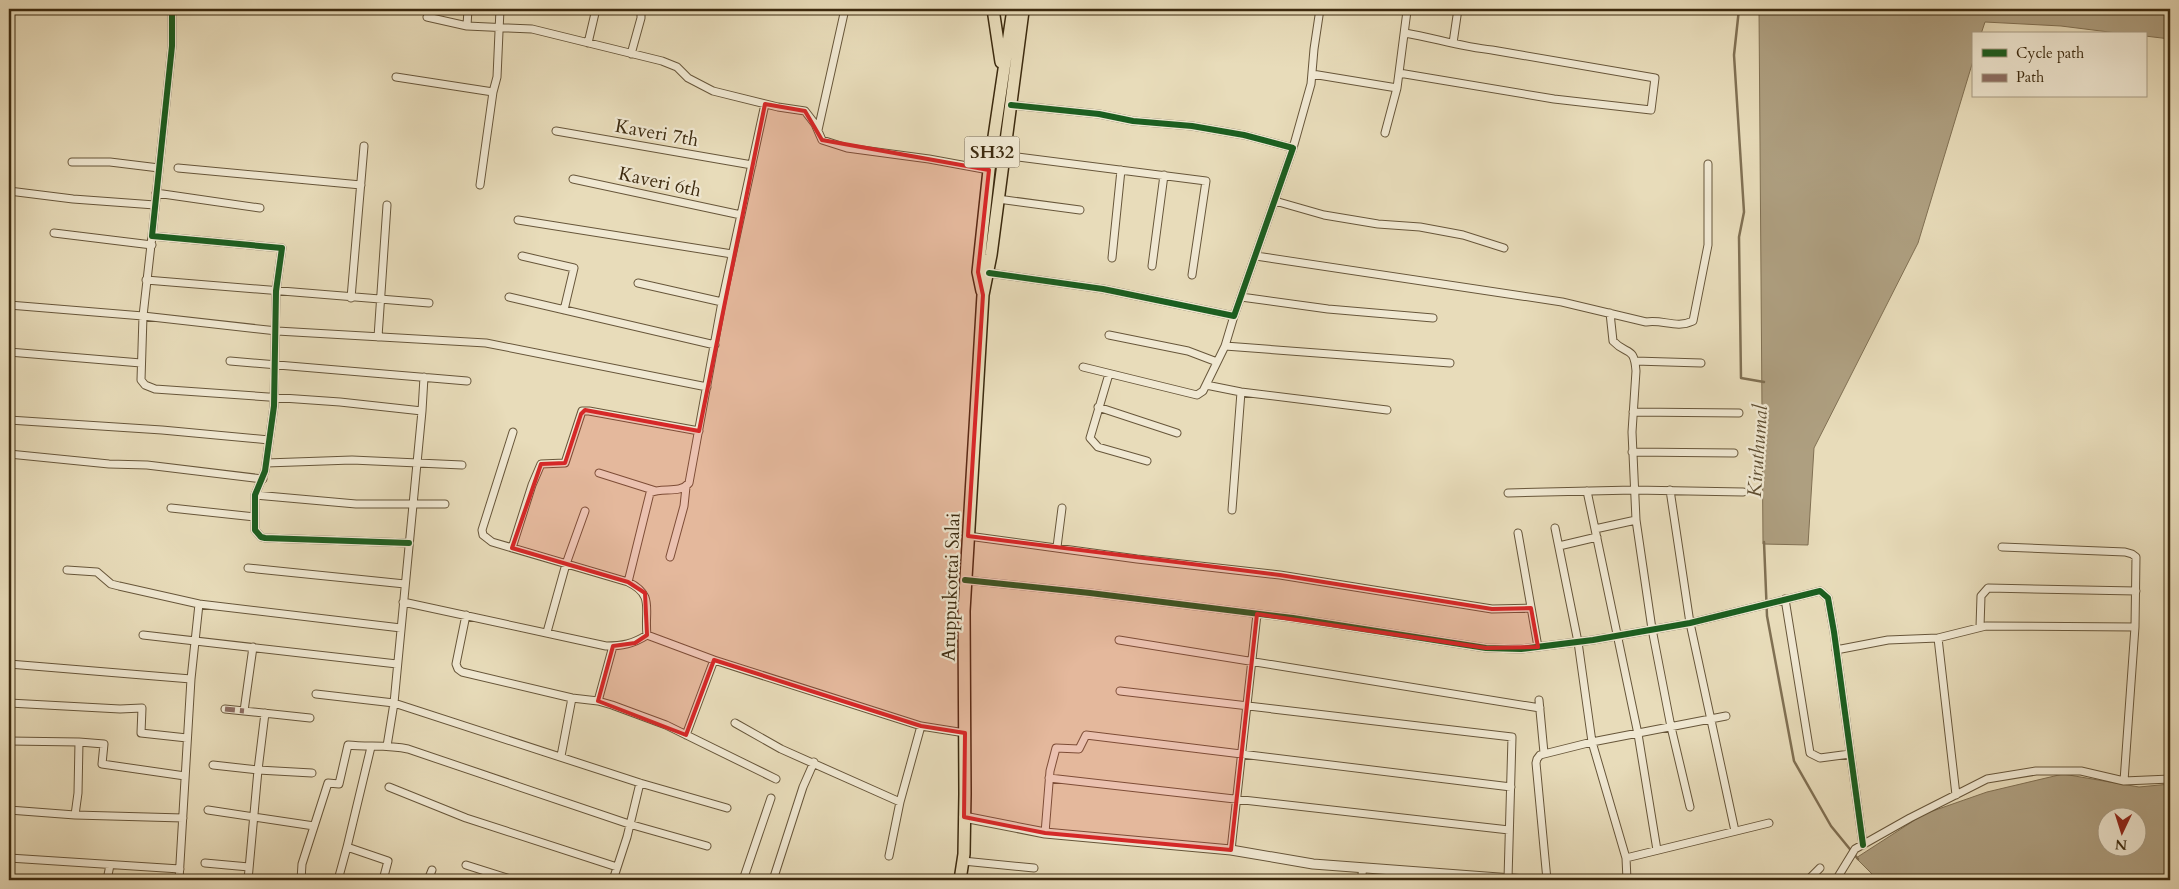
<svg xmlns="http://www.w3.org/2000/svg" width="2179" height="889" viewBox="0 0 2179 889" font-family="Cardo,serif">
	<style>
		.water { fill: #ae9f80; stroke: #807053; fill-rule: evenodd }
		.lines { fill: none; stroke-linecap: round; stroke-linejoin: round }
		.stream { stroke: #807053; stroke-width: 2.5 }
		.minor-casing { stroke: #67563a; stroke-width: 9 }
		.tertiary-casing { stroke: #67563a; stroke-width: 11 }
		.primary-casing { stroke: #3c2a0f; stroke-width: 14 }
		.minor { stroke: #f0e8d2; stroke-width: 7 }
		.tertiary { stroke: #f0e8d2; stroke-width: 9 }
		.primary { stroke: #e8dcba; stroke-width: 11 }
		.quiet { stroke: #8d6e63; stroke-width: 5; stroke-dasharray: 10 5; stroke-linecap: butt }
		.cycleway-casing { stroke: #f0e8d2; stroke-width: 9 }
		.cycleway { stroke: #1b5e20; stroke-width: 6 }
		.marked { fill: #d62828; fill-opacity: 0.2; stroke: #d62828; stroke-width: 4; stroke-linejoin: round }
		.labels { text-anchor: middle; stroke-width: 4.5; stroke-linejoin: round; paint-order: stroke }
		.shield { fill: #f0e8d2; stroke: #72634a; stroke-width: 1 }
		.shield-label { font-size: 18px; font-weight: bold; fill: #3c2a0f }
		.street-label { font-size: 19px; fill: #3c2a0f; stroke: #f0e8d2 }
		.water-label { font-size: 20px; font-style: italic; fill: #5e4d31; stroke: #f0e8d2 }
	</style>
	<rect width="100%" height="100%" fill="#e8dcba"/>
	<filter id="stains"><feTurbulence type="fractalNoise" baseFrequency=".004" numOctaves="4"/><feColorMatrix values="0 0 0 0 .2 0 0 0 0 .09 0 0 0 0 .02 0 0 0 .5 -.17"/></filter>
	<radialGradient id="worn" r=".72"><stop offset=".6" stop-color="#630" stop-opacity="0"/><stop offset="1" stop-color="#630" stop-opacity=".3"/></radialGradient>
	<path class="water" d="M 1759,9 L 2170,9 L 2170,39 L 2145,36 L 2145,34 L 2125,34 L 2061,26 L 1985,22 L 1981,34 L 1973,34 L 1973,61 L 1918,243 L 1814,448 L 1808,545 L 1763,544 Z
		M 2063,774 L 2139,787 L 2170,784 L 2170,880 L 1869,880 L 1873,875 L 1856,858 L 1924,814 L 1987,792 ZM 2106,816 L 2136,816 L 2136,846 L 2106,846 Z"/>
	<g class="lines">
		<path class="stream" d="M 1739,9 L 1734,55 L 1744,212 L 1739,237 L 1741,378 L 1764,382
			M 1764,542 L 1767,616 L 1794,761 L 1831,826 L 1858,859"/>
		<g class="minor-casing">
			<path id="minor" d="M 172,9 L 172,46 L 152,236 L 282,248 L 276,291 L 274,406 L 265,471 L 255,495 L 255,530 L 261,537 L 265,538 L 409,543
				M 427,17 L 467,26 L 532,29 L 662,61 L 677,67 L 688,78 L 713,91 L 778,107 L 805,111 L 815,124 L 822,140 L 847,148 L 929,159 L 989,170
				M 467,26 L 468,9
				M 588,43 L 596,9
				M 1453,43 L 1458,9
				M 631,54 L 641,18 L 641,9
				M 1399,73 L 1554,99 L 1651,110 L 1655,78 L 1492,50 C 1462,47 1434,38 1405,33
				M 1312,74 L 1397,88
				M 396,77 L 493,92
				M 818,130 L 845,9
				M 556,131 L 752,165
				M 1385,133 L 1397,88 L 1407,11 L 1402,9
				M 1293,148 L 1311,84 L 1314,49 L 1320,9
				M 1003,155 L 1206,181 L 1192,275
				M 72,162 L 110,162 L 159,168
				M 178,168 L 361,185
				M 573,179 L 741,215
				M 480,185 L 493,92 L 497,77 L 500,9
				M 9,191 L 73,199 L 155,205
				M 156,193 L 260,208
				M 998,199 L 1080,210
				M 1275,201 L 1324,215 L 1378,224 L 1420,227 L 1463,235 L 1504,248
				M 518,220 L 732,254
				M 54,233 L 152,245
				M 152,236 L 143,316 L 141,380 L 145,385 L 155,389 L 340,402 L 422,411 L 394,703 L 387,746
				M 522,256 L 574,268 L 564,310
				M 1256,256 L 1562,302 L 1646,322 C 1663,319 1676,329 1693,321 L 1708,245 L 1708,164
				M 1112,258 L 1121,170
				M 1152,266 L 1164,175
				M 989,273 L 1103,289 L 1234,316 L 1293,148 L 1244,135 L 1192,126 L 1133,121 L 1099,114 L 1011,105
				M 146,280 L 429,303
				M 638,283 L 722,302
				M 509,297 L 715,345
				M 1241,297 L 1328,309 L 1433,318
				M 351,298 L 364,146
				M 9,305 L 143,316 L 277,331 L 486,343 L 707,387
				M 1610,313 L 1613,341 C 1627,356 1634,345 1636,371 L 1632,432 L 1636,520 L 1652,629 L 1671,727 L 1690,807
				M 1109,335 L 1188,351 L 1217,362
				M 378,337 L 387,205
				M 1225,346 L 1450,363
				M 9,352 L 141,363
				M 230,361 L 467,381
				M 1635,361 L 1701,363
				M 1083,367 L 1197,395 L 1203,391 L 1225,346 L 1234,316
				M 1109,374 L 1090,438 L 1098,447 L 1147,461
				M 1206,385 L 1241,392 L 1387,410
				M 1098,407 L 1177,433
				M 422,411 L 424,377
				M 1633,412 L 1739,413
				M 9,420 L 162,430 L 269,440
				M 513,432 L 482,530 L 483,535 L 492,542 L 628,582 C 655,595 644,609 647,635
				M 1632,452 L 1734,453
				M 9,454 L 109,464 L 147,465 L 263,479
				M 266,463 L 352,460 L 462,465
				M 599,473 L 656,491
				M 1670,490 L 1690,623 L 1735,831
				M 1587,491 L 1638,734 L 1657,850
				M 1508,493 L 1634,490 L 1743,492
				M 255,495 L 356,504 L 445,504
				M 171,508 L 255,517
				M 1232,510 L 1241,392
				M 1555,528 L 1578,642 L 1592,742 L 1626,858 L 1627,880
				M 1595,529 L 1636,520
				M 1518,533 L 1538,647
				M 968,536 L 1137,559 L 1280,575 L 1492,609 L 1531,608
				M 1559,546 L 1597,537
				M 1057,547 L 1062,508
				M 2002,547 L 2125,552 L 2132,554 L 2136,557 L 2135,627 L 2124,781
				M 512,548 L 532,485 L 541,464 L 565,463 L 582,411 L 589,411 L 699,431
				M 670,557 L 684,506 L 686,487
				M 248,568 L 405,584
				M 67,570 L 97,572 L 111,584 L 119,586 L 199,604
				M 965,580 L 1090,593 L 1293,618 L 1486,648 L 1521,649 L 1593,640 L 1690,623 L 1820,591 L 1828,598 L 1834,632 L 1863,845
				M 628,582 L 650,493 C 662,486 679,495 689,483 L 722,302 L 765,104
				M 1785,599 L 1810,753 L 1820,758 L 1850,754
				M 403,602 L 606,646 C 622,646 633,644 647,635 L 714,660 L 921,726 L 965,733
				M 466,615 L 456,664 L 458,669 L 462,672 L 572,698 L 598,701 L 612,705 L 666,725 L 776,779
				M 1980,627 L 1981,596 L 1988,588 L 2136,591
				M 547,632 L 566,564 L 585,511
				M 143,635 L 397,664
				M 1938,638 L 1956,795
				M 1119,640 L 1540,708
				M 253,647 L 244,711 L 310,718
				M 1836,650 L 1888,640 L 1938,638 L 1986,626 L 2135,627
				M 9,664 L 191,679
				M 1120,691 L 1512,737 L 1508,879
				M 316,694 L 394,703 L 640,783 L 727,808
				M 1539,700 L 1544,753
				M 598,701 L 613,646
				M 9,703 L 120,709 L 142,708 L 141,733 L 187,738
				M 225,709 L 244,711
				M 735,723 L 781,749 L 900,802
				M 686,735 L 714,660
				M 9,741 L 79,742 L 78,793 L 75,815
				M 79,742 L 104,744 L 102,764 L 185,776
				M 371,747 L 347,847 L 388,861 L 383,880
				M 561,756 L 572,698
				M 213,765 L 258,770 L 265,713
				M 1049,778 L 1509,830
				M 389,787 L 466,818 L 617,867
				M 9,810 L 75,815 L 183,818
				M 208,810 L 314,826
				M 1045,833 L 1050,771 L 1056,748 L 1079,749 L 1086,735 L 1511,787
				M 1231,850 L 1257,614
				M 889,856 L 900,802 L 921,726
				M 9,858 L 180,869
				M 1626,858 L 1769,823
				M 963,861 L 1034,868
				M 205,863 L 249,867
				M 466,865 L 513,880
				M 107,880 L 110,865
				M 179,880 L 191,679 L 199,604 L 401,628
				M 248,880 L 258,770 L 312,773
				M 301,880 L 302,864 L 328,783 L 339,784 L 348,745 C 368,747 388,745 408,749 L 629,824 L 707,846
				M 338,880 L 347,847
				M 428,880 L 432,870
				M 613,880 L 627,837 L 640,783
				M 743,880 L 771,798
				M 773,880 L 803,787 L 814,762
				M 1361,880 L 1363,868
				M 1547,880 L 1536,763 L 1537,759 L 1540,755 L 1592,742 L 1726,716
				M 1808,880 L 1820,868
				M 1836,880 L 1855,849 L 1910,818 L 1987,779 L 2036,771 L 2081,771 L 2124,781 L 2170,779"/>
		</g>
		<g class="tertiary-casing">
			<path id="tertiary" d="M 964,817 L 1045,833 L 1231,850 L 1313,864 L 1527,880"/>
		</g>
		<g class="primary-casing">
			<path id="primary" d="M 993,9 L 1001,62
				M 982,291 L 978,272 L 989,170 L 1013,9
				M 960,880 L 964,854 L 965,794 L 964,611 L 983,295 L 991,255 L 1023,11"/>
		</g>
		<use href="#minor" class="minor"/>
		<use href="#tertiary" class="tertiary"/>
		<use href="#primary" class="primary"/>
		<path class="quiet" d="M 225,709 L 244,711"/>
		<g class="cycleway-casing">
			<path id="cycleway" d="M 172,9 L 172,46 L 152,236 L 282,248 L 276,291 L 274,406 L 265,471 L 255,495 L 255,530 L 261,537 L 265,538 L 409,543
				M 989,273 L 1103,289 L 1234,316 L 1293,148 L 1244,135 L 1192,126 L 1133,121 L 1099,114 L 1011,105
				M 965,580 L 1090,593 L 1293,618 L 1486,648 L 1521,649 L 1593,640 L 1690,623 L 1820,591 L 1828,598 L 1834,632 L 1863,845"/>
		</g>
		<use href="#cycleway" class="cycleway"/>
	</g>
	<path class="marked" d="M 765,104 L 805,111 L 822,140 L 989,170 L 978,272 L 983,295 L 968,536 L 1280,575 L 1492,609 L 1531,608 L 1538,647 L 1486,648 L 1257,614 L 1231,850 L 1045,833 L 964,817 L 965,733 L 921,726 L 714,660 L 686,735 L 598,701 L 613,646 L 635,643 L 647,635 L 645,593 L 628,582 L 512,548 L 541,464 L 565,463 L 581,414 L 585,410 L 699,431 Z"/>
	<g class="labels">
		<rect class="shield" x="964.5" y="136.5" width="55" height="31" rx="4"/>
		<g class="shield-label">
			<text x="992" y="158">SH32</text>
		</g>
		<g class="street-label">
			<text transform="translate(657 132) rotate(10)" y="7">Kaveri 7th</text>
			<text transform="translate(660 181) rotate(12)" y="7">Kaveri 6th</text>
			<text transform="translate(950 587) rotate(-88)" y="7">Aruppukottai Salai</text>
		</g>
		<g class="water-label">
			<text transform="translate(1757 451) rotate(-86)" y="7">Kiruthumal</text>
		</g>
	</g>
	<rect width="2179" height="889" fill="none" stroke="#e8dcba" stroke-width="30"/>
	<rect x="10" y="10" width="2159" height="869" fill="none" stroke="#3c2a0f" stroke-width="2.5"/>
	<rect x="15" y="15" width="2149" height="859" fill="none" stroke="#3c2a0f"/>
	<rect x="1972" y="32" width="175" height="65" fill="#f0e8d2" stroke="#a89c84"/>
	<rect x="1982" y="49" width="25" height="8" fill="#1b5e20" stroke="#a89c84"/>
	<text x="2016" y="58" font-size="15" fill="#3c2a0f">Cycle path</text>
	<rect x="1982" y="74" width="25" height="8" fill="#8d6e63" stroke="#a89c84"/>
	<text x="2016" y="82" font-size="15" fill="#3c2a0f">Path</text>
	<g transform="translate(2122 832) rotate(184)"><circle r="24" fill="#f0e8d2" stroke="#a89c84"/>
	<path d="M0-4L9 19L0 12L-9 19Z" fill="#8f2418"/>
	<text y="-8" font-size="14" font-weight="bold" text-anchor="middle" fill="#3c2a0f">N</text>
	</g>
	<rect width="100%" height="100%" filter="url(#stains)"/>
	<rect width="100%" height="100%" fill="url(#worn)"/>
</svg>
